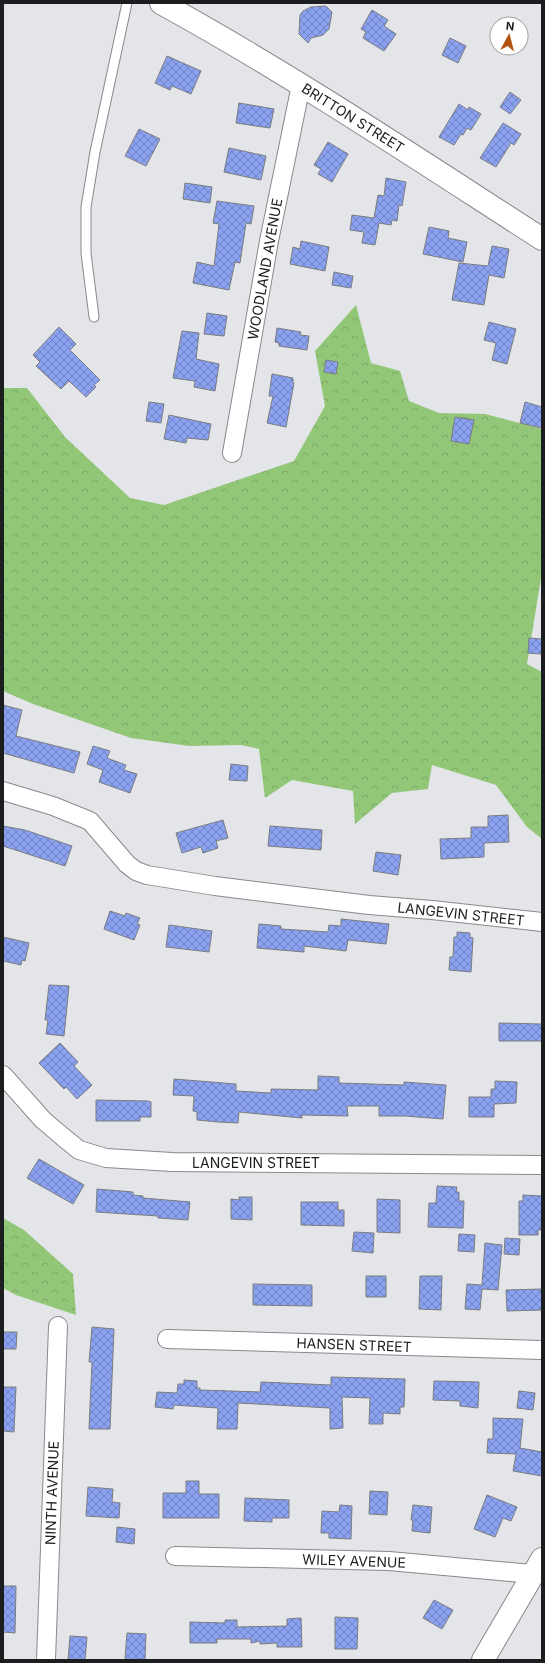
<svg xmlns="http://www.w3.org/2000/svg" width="545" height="1663" viewBox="0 0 545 1663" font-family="Inter,sans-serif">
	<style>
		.forest { fill: url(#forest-crowns) }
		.building { fill: url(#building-cross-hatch); stroke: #7a7c7f }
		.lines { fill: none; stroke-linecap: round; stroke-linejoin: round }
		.service-casing { stroke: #88898d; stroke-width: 11 }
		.minor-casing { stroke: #88898d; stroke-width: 20 }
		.tertiary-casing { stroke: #88898d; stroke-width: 24 }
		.secondary-casing { stroke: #88898d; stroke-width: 24 }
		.service { stroke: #fff; stroke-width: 9 }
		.minor { stroke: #fff; stroke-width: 18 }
		.tertiary { stroke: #fff; stroke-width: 22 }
		.secondary { stroke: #fff; stroke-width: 22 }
		.labels { text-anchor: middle; stroke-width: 3.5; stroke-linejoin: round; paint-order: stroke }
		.street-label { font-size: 14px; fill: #1c1d1e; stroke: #fff }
	</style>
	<defs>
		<pattern id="forest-crowns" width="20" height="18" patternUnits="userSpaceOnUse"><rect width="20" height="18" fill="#93c778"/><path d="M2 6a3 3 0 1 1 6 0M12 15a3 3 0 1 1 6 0" fill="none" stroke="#7eaa67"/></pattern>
		<pattern id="building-cross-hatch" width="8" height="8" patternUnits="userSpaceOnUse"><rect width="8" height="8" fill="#8ba2f1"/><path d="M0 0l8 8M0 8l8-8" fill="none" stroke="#7183c3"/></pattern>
	</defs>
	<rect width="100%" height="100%" fill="#e4e5e9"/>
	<path class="forest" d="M 356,305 L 371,363 L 400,371 L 409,401 L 439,413 L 485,414 L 542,429 L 542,572 L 527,664 L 542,672 L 542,839 L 527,827 L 496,785 L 432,765 L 428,789 L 392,793 L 355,824 L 353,791 L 292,780 L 265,798 L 259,749 L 241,745 L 189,746 L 131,738 L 33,704 L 3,691 L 3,388 L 27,388 L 65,437 L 130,498 L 164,505 L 294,461 L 325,406 L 315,351 Z
		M 3,1218 L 24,1230 L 73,1274 L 76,1315 L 16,1295 L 3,1288 Z"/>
	<path class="building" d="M 326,6 L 332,12 L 329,29 L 323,35 L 311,38 L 308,43 L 299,34 L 300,15 L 303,11 L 311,7 Z
		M 372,10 L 388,20 L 384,26 L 396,34 L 384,51 L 363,38 L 366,32 L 361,29 Z
		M 450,38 L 466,46 L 458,63 L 442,55 Z
		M 167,56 L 201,71 L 191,94 L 172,86 L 170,90 L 155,83 Z
		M 510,92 L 521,100 L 510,114 L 500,107 Z
		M 239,103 L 274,109 L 270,128 L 236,123 Z
		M 459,104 L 468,110 L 469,107 L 481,114 L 471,130 L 467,128 L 463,135 L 461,134 L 454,145 L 439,137 Z
		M 503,123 L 521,134 L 514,145 L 511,143 L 496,167 L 480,158 Z
		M 139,129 L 160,139 L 146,166 L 125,156 Z
		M 328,142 L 348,154 L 332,182 L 318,174 L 321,169 L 314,165 Z
		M 229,148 L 266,156 L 261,180 L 224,172 Z
		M 386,178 L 406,182 L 402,206 L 399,205 L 397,221 L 392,220 L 391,225 L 379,223 L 375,245 L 362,243 L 364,232 L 350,230 L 352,215 L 374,218 L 378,195 L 384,196 Z
		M 185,183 L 212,187 L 210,203 L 183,199 Z
		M 217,201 L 254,206 L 251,224 L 246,223 L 240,263 L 235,262 L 229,290 L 193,283 L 197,262 L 214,266 L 219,224 L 213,223 Z
		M 429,227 L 449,231 L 448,238 L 467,242 L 463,262 L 423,254 Z
		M 301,241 L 329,247 L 325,271 L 290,264 L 293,247 L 300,249 Z
		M 492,246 L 509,249 L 504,278 L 489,275 L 484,305 L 452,300 L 459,263 L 488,266 Z
		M 334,272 L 353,276 L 351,288 L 332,285 Z
		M 207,313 L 227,316 L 224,336 L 204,334 Z
		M 489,322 L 516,329 L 507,364 L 492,360 L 496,343 L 484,340 Z
		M 59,327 L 76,344 L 70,350 L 100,380 L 94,385 L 96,387 L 86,397 L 69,381 L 61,389 L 36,366 L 40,362 L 33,355 Z
		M 277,328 L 301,332 L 300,335 L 309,336 L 307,350 L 279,346 L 279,343 L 275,342 Z
		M 182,331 L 199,333 L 196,359 L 219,364 L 215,391 L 194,387 L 195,381 L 173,378 Z
		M 326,360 L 338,362 L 336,374 L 324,372 Z
		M 272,374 L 293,378 L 293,383 L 294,383 L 286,427 L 267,423 L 273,396 L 269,396 Z
		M 149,402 L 164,404 L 161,423 L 146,421 Z
		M 525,402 L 542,407 L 542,428 L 520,423 Z
		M 169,415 L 211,424 L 208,440 L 187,438 L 186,443 L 164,439 Z
		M 455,417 L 474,420 L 469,444 L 451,441 Z
		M 529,638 L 542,639 L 542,654 L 528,653 Z
		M 3,705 L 22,710 L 16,736 L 80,752 L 74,773 L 3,753 Z
		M 93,746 L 110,751 L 107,758 L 126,765 L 124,770 L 137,774 L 130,793 L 99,782 L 103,770 L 87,764 Z
		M 231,764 L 248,766 L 247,781 L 229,780 Z
		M 508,815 L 509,842 L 484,843 L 484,857 L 441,859 L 440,839 L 471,838 L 471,827 L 488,827 L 488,816 Z
		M 223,820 L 228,838 L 216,841 L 218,848 L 203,853 L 201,847 L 182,853 L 176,833 Z
		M 3,826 L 25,830 L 72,846 L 65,866 L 3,846 Z
		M 270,826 L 322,830 L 321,850 L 268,846 Z
		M 376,852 L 401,855 L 398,875 L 373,871 Z
		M 110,911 L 125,916 L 126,913 L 140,918 L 137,924 L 140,925 L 134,940 L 104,929 Z
		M 341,919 L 389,924 L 386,944 L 348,940 L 346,951 L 304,946 L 304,952 L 257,948 L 259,924 L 281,926 L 281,929 L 328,932 L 329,925 L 341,926 Z
		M 169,925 L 212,931 L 209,952 L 166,947 Z
		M 457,932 L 470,933 L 470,937 L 473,938 L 471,972 L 449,970 L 450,957 L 453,957 L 454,937 L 457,937 Z
		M 3,937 L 29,943 L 25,961 L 22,960 L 21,965 L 3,961 Z
		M 49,985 L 69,986 L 64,1036 L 46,1034 L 48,1020 L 45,1020 Z
		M 499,1023 L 542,1024 L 542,1041 L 499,1041 Z
		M 60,1043 L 78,1062 L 74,1066 L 92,1085 L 77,1099 L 66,1087 L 64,1089 L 39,1063 Z
		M 318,1076 L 339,1077 L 339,1083 L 404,1085 L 404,1082 L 446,1085 L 443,1119 L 405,1116 L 379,1116 L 379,1106 L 347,1106 L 348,1116 L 302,1115 L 302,1118 L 239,1112 L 238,1123 L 218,1122 L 197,1120 L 197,1112 L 193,1111 L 194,1096 L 173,1095 L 174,1079 L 236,1084 L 236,1091 L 271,1093 L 271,1089 L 318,1090 Z
		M 495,1081 L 517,1082 L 516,1103 L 494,1104 L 494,1117 L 469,1117 L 469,1097 L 491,1097 L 491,1089 L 495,1089 Z
		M 96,1100 L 148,1101 L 151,1102 L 151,1117 L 140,1117 L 140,1121 L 96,1121 Z
		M 39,1159 L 84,1185 L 73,1204 L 27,1178 Z
		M 437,1186 L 457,1187 L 456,1192 L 459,1192 L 459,1201 L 464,1201 L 463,1228 L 428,1227 L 429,1203 L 436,1203 Z
		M 97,1189 L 133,1192 L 133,1195 L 143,1196 L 143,1198 L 190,1202 L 188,1220 L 158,1218 L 158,1216 L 96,1212 Z
		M 523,1195 L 542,1196 L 541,1230 L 538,1230 L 538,1235 L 519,1235 L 519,1201 L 523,1201 Z
		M 239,1197 L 252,1197 L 252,1220 L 231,1219 L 231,1199 L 239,1200 Z
		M 377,1199 L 400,1200 L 400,1233 L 377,1232 Z
		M 301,1202 L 338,1202 L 338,1210 L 344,1210 L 344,1226 L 301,1225 Z
		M 354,1232 L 374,1233 L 373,1253 L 352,1251 Z
		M 459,1234 L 475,1235 L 474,1252 L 458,1251 Z
		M 505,1238 L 520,1239 L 519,1255 L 504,1254 Z
		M 485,1243 L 502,1245 L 498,1290 L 482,1289 L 480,1310 L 465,1309 L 467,1284 L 482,1285 Z
		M 366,1276 L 386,1276 L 386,1297 L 366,1297 Z
		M 420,1276 L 442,1276 L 441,1310 L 419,1309 Z
		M 253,1284 L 312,1285 L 312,1306 L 253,1305 Z
		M 541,1289 L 542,1310 L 507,1311 L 506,1290 Z
		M 92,1327 L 114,1329 L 110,1429 L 89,1429 L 92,1362 L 89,1362 Z
		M 3,1332 L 17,1332 L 16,1349 L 3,1349 Z
		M 331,1377 L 405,1379 L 404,1407 L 400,1407 L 400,1414 L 383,1413 L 383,1424 L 369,1424 L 370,1398 L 342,1397 L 343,1428 L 330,1429 L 330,1408 L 238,1403 L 237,1429 L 217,1429 L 218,1408 L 174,1405 L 173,1409 L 155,1407 L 157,1392 L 177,1393 L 178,1384 L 184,1384 L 184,1380 L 197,1381 L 197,1388 L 200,1388 L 200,1390 L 260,1392 L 261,1382 L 331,1385 Z
		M 434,1381 L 479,1382 L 478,1408 L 460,1406 L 460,1401 L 433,1400 Z
		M 3,1387 L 16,1387 L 14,1432 L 3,1431 Z
		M 519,1391 L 535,1393 L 533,1410 L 517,1408 Z
		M 493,1418 L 523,1419 L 520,1448 L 542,1452 L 542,1476 L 513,1471 L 516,1454 L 487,1453 L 488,1439 L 493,1439 Z
		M 186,1481 L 199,1481 L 199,1494 L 219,1494 L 219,1518 L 163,1518 L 163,1493 L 186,1493 Z
		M 88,1487 L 113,1489 L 112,1502 L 120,1503 L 119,1518 L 86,1516 Z
		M 370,1491 L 388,1492 L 387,1515 L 369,1514 Z
		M 487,1495 L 517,1507 L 511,1521 L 503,1518 L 495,1537 L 474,1529 Z
		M 245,1498 L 289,1500 L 289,1518 L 272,1518 L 272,1522 L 244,1521 Z
		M 340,1505 L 352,1506 L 351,1539 L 329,1538 L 329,1533 L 321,1533 L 322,1511 L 339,1512 Z
		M 413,1505 L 432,1507 L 430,1533 L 412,1531 L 413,1520 L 411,1520 Z
		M 117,1527 L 135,1529 L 134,1544 L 116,1542 Z
		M 3,1586 L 16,1586 L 15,1633 L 3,1632 Z
		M 434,1600 L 453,1610 L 442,1629 L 423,1618 Z
		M 335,1617 L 358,1618 L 357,1649 L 335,1649 Z
		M 301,1618 L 302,1647 L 277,1647 L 277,1643 L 260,1644 L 260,1641 L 251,1643 L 251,1639 L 217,1639 L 217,1643 L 190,1643 L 190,1622 L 225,1623 L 225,1620 L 237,1620 L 237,1627 L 287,1626 L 287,1619 Z
		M 127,1633 L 146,1634 L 145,1659 L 128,1660 L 125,1658 Z
		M 70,1636 L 87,1637 L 85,1660 L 68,1660 Z"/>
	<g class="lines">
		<g class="service-casing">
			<path id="service" d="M 94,317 L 86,253 L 86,207 L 95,152 L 127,3"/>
		</g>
		<g class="minor-casing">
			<path id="minor" d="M 232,453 L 269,241 L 301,85
				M 3,791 L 53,806 L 90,821 L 127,864 L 136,871 L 147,875 L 215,886 L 369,905 L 432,910 L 542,922
				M 3,1075 L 43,1120 L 63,1137 L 79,1150 L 106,1158 L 172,1162 L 542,1165
				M 167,1339 L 542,1350
				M 175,1556 L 389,1561 L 533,1574
				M 46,1660 L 58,1326"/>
		</g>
		<g class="tertiary-casing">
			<path id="tertiary" d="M 161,3 C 292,75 416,158 542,239"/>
		</g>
		<g class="secondary-casing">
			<path id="secondary" d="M 483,1660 L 542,1559"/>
		</g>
		<use href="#service" class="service"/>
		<use href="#minor" class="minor"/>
		<use href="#tertiary" class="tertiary"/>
		<use href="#secondary" class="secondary"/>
	</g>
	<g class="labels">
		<g class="street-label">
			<text transform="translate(353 118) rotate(32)" y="5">BRITTON STREET</text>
			<text transform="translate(265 269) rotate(-80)" y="5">WOODLAND AVENUE</text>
			<text transform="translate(461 914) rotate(6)" y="5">LANGEVIN STREET</text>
			<text x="256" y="1168">LANGEVIN STREET</text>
			<text transform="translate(354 1345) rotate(2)" y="5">HANSEN STREET</text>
			<text transform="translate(52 1493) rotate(-88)" y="5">NINTH AVENUE</text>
			<text transform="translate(354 1561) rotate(2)" y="5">WILEY AVENUE</text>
		</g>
	</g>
	<rect width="545" height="1663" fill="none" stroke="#1c1d1e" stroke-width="8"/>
	<g transform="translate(509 36) rotate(7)"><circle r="19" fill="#ffffff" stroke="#a4a5a5"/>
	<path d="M0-3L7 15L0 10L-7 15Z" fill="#b2520e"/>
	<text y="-6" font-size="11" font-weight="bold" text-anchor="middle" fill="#1c1d1e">N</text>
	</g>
</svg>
